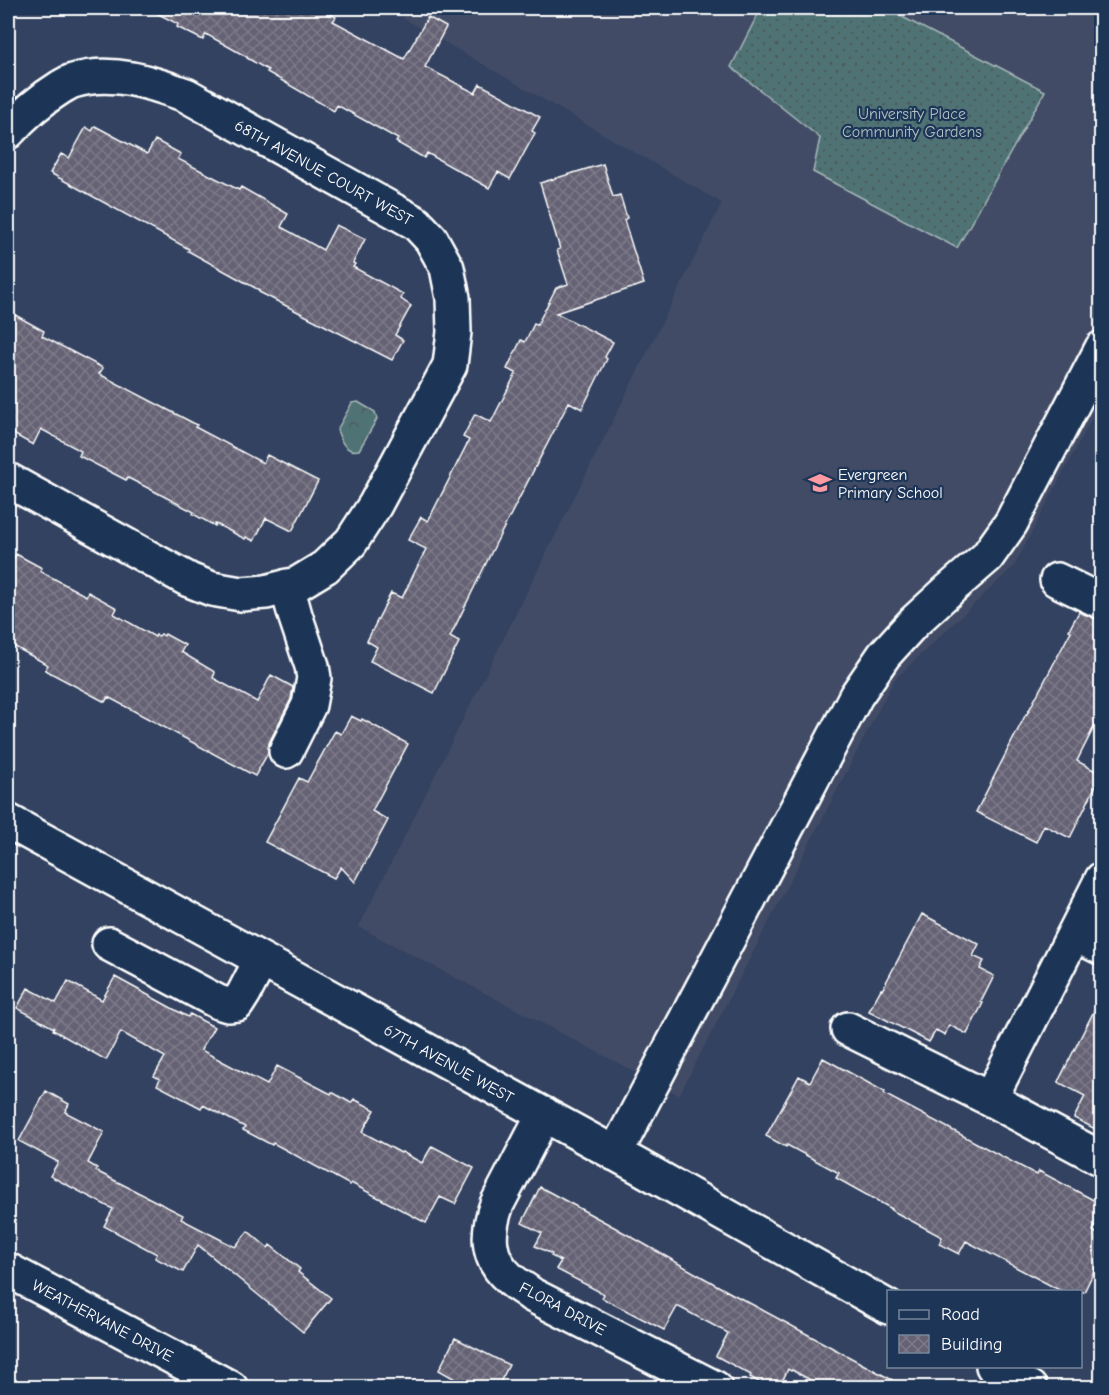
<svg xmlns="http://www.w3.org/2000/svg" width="1109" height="1395" viewBox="0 0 1109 1395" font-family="'Comic Neue',sans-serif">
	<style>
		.built { fill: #424c66 }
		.grass { fill: url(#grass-dots); stroke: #a8b9ba; stroke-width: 1.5 }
		.park { fill: url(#park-crowns); stroke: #a8b9ba; stroke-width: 1.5 }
		.building { fill: url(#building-cross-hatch); stroke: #fff; stroke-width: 1.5 }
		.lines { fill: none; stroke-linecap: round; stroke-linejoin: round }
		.minor-casing { stroke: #fff; stroke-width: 38 }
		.minor { stroke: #1d3557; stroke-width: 33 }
		.labels { text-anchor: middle; stroke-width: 4.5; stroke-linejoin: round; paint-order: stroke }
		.park-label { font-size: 16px; fill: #b0c0c0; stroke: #1d3557 }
		.street-label { font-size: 16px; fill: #fff; stroke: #1d3557 }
		.poi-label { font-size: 16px; fill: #fff; stroke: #1d3557; text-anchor: start }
	</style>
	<defs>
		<pattern id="grass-dots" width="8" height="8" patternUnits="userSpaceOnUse" patternTransform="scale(1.5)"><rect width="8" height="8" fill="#507374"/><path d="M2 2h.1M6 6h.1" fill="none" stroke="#4d5a5a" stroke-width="1.8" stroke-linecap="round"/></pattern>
		<pattern id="park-crowns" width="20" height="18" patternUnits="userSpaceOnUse" patternTransform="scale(1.5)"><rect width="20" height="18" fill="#507374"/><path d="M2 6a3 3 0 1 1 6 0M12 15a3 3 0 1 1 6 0" fill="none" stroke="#4d5a5a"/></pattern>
		<pattern id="building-cross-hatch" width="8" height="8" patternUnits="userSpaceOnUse" patternTransform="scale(1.5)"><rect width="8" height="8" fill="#666274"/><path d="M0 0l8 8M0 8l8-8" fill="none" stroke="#7d7a89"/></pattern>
	</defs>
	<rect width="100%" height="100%" fill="#334260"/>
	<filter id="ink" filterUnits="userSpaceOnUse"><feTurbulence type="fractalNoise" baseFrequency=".0167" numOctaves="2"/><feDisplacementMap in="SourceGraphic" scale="12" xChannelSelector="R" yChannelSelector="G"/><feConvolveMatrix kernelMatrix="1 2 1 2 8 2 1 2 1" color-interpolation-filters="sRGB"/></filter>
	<g filter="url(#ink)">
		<path class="built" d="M 408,8 L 1101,8 L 1101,401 L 1014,566 L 894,680 L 679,1095 L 359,927 L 722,203 L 403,18 Z"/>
		<path class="grass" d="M 761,8 L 885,8 L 1045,91 L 957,248 L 813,172 L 820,138 L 731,67 Z"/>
		<path class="park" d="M 358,402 L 375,412 L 377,419 L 359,450 C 345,453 341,441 337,430 L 352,403 Z"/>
		<path class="building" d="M 147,8 L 319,8 L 336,17 L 333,21 L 404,59 L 428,17 L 446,27 L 425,67 L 475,93 L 480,84 L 540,117 L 532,131 L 535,133 L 510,179 L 498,172 L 489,188 L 427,153 L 424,158 L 396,142 L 398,139 L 337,105 L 334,111 L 267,72 L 268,70 L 247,58 L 247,57 L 206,34 L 203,40 L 177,27 L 178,24 Z
			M 95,126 L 147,154 L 155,140 L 181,154 L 178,159 L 239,190 L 241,187 L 288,214 L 281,227 L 323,250 L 336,225 L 365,239 L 353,263 L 355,264 L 353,267 L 403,294 L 401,299 L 411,306 L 395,335 L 403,340 L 392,360 L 259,292 L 259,290 L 188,251 L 189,249 L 50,173 L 61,154 L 69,158 L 86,127 L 92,131 Z
			M 603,164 L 613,197 L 620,195 L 627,218 L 624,220 L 644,284 L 556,313 L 613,342 L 605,357 L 607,359 L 582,409 L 569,402 L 496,543 L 450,637 L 459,642 L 434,693 L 370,661 L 377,647 L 367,641 L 391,593 L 402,598 L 426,549 L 408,540 L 421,517 L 428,521 L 469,440 L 463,437 L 475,414 L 491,422 L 516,373 L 507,369 L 521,340 L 525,342 L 534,324 L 537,325 L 556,288 L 568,284 L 557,250 L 560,249 L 540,183 Z
			M 8,311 L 44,331 L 42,336 L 103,368 L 99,374 L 197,425 L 195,427 L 263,463 L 267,455 L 318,481 L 292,531 L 266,518 L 254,541 L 246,537 L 245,539 L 218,525 L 215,524 L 215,526 L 193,514 L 194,512 L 146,487 L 128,478 L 126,480 L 79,456 L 81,451 L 41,429 L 33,445 L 8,431 Z
			M 16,554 L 42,568 L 40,571 L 86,596 L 88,592 L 117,608 L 114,614 L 155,637 L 156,635 L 159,636 L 161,634 L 164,636 L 165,634 L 185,645 L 181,652 L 213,671 L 215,673 L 213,678 L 257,702 L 271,675 L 293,687 L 291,699 L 269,743 L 268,753 L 255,776 L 108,697 L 105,702 L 45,670 L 48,665 L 8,643 L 8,570 Z
			M 1079,612 L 1101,621 L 1101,713 L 1077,761 L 1101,774 L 1101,775 L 1070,838 L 1044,825 L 1036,842 L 976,812 L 1026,714 L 1027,714 L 1071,631 L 1069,630 Z
			M 351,716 L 361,721 L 362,719 L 408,744 L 372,811 L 388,820 L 355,882 L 341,867 L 334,878 L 265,842 L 299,778 L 307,782 L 335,731 L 341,734 Z
			M 922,914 L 979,944 L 973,956 L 984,961 L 980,969 L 994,976 L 981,1002 L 983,1003 L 967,1034 L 949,1025 L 945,1035 L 936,1030 L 929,1042 L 869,1011 L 881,989 L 882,990 Z
			M 115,977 L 188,1017 L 190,1014 L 214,1027 L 201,1050 L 246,1074 L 267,1085 L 277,1066 L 331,1094 L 332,1092 L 351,1103 L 354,1099 L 375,1110 L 362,1132 L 401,1153 L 402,1152 L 422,1163 L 432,1146 L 474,1168 L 455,1204 L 440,1197 L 426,1223 L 351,1183 L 350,1185 L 273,1143 L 272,1145 L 243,1130 L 245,1127 L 203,1105 L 201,1108 L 157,1085 L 160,1079 L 154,1076 L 165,1057 L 121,1032 L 106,1060 L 53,1030 L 54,1028 L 17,1008 L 28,988 L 56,1003 L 68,981 L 102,1000 Z
			M 1101,997 L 1101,1132 L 1074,1118 L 1085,1096 L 1058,1082 Z
			M 823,1058 L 885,1092 L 884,1094 L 1037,1175 L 1039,1171 L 1101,1204 L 1101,1214 L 1093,1231 L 1101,1236 L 1101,1257 L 1084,1292 L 1063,1292 L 966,1241 L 959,1254 L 939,1244 L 942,1237 L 891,1210 L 892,1209 L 836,1178 L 839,1173 L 787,1145 L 786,1147 L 766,1136 L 799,1076 L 810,1082 Z
			M 46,1091 L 69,1104 L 65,1112 L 104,1132 L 88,1163 L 97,1168 L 96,1171 L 183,1215 L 181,1219 L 235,1247 L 248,1231 L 268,1248 L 270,1245 L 300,1269 L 298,1272 L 331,1298 L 303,1332 L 198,1245 L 183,1272 L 155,1258 L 157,1254 L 104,1226 L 113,1209 L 50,1176 L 58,1162 L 19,1141 Z
			M 540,1187 L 614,1227 L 727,1291 L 907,1388 L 825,1388 L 792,1370 L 791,1371 L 788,1369 L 779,1388 L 769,1388 L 750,1377 L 751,1375 L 716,1356 L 728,1333 L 679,1307 L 677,1307 L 664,1330 L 602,1298 L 604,1294 L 556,1269 L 561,1261 L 551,1256 L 552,1254 L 535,1246 L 542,1233 L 522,1223 Z
			M 455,1338 L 509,1365 L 497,1388 L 451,1388 L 455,1379 L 439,1370 Z"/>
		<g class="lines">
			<g class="minor-casing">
				<path id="minor" d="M 8,132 C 24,114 40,100 61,87 C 65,85 69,82 73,81 C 111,69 150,82 186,95 L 416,223 L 431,239 L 447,268 L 453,298 L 454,332 L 450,365 L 375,505 L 351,542 L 325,567 L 297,584 L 266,592 L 241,594 L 212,589 L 189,580 L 8,480
					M 1057,580 L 1102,602
					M 286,751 L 309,705 L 314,678 L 312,666 L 295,615 L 287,586
					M 8,821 L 638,1166 L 888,1307
					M 1074,934 L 1102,948
					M 109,944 L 218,1002 L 228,1005 L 237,1004 L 244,993 L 261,960
					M 848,1029 L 990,1099 L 1102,1159
					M 990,1099 L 1102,879
					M 544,1114 L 497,1204 C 487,1231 486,1258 509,1278 C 516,1285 525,1289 532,1295 L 715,1388
					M 615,1154 L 856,696 L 884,655 L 914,622 L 950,589 L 987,557 L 1011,523 L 1102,348
					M 8,1270 L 231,1388
					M 993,1366 L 1030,1388"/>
			</g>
			<use href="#minor" class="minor"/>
		</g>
	</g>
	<defs>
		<g id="school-bare" transform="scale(1.8)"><path d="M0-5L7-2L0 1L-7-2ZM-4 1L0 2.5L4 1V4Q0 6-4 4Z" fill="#ff9aa2" stroke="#1d3557" stroke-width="2.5" paint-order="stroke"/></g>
	</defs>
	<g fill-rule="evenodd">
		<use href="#school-bare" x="820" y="483"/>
	</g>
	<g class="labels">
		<g class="park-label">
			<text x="912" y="119">University Place<tspan x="912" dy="18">Community Gardens</tspan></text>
		</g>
		<g class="street-label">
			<text transform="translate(324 172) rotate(29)" y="6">68TH AVENUE COURT WEST</text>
			<text transform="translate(449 1063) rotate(29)" y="6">67TH AVENUE WEST</text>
			<text transform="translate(563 1308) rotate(28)" y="6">FLORA DRIVE</text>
			<text transform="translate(103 1320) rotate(28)" y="6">WEATHERVANE DRIVE</text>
		</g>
		<g class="poi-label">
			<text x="838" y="480">Evergreen<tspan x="838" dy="18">Primary School</tspan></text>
		</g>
	</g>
	<rect width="1109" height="1395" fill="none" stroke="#1d3557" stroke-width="30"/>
	<rect x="15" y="15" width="1079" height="1365" fill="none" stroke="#fff" stroke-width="2" filter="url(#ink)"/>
	<rect x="887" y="1290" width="195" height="78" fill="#1d3557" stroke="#77869a" stroke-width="1.5"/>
	<rect x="899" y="1310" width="30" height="9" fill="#1d3557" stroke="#77869a" stroke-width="1.5"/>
	<text x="941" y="1320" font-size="18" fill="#ffffff">Road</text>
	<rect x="899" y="1335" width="30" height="18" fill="url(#building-cross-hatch)" stroke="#77869a" stroke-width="1.5"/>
	<text x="941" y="1350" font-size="18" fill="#ffffff">Building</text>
</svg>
